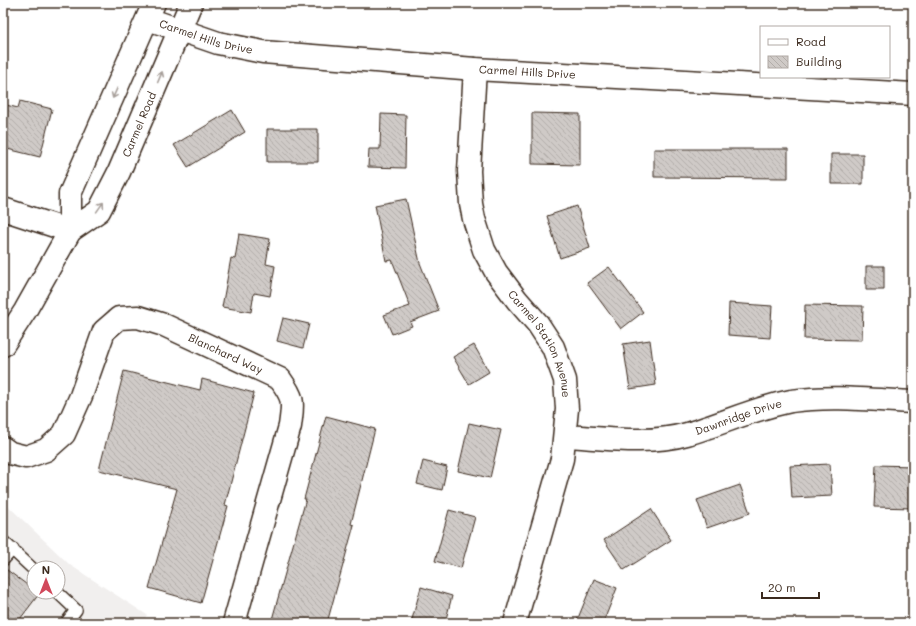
<svg xmlns="http://www.w3.org/2000/svg" width="916" height="626" viewBox="0 0 916 626" font-family="Mali,sans-serif">
	<style>
		.built { fill: #f1efee; fill-rule: evenodd }
		.building { fill: url(#building-back-hatch); stroke: #3b2a1e }
		.lines { fill: none; stroke-linecap: round; stroke-linejoin: round }
		.service-casing { stroke: #3b2a1e; stroke-width: 14 }
		.minor-casing { stroke: #3b2a1e; stroke-width: 25 }
		.secondary-casing { stroke: #3b2a1e; stroke-width: 25 }
		.service { stroke: #fff; stroke-width: 11 }
		.minor { stroke: #fff; stroke-width: 22 }
		.secondary { stroke: #fff; stroke-width: 22 }
		.oneway { stroke: #a79f9a }
		.labels { text-anchor: middle; stroke-width: 3; stroke-linejoin: round; paint-order: stroke }
		.street-label { font-size: 11px; fill: #3b2a1e; stroke: #fff }
	</style>
	<defs>
		<pattern id="building-back-hatch" width="6" height="6" patternUnits="userSpaceOnUse"><rect width="6" height="6" fill="#cfcac7"/><path d="M-1 5l2 2M0 0l6 6M5-1l2 2" fill="none" stroke="#b3aeaa"/></pattern>
	</defs>
	<rect width="100%" height="100%" fill="#fff"/>
	<filter id="ink" filterUnits="userSpaceOnUse"><feTurbulence type="fractalNoise" baseFrequency=".025" numOctaves="2"/><feDisplacementMap in="SourceGraphic" scale="8" xChannelSelector="R" yChannelSelector="G"/><feConvolveMatrix kernelMatrix="1 2 1 2 8 2 1 2 1" color-interpolation-filters="sRGB"/></filter>
	<g filter="url(#ink)">
		<path class="built" d="M 3,501 L 70,565 L 147,615 L 142,623 L 3,623 ZM 34,568 L 58,568 L 58,592 L 34,592 Z"/>
		<path class="building" d="M 20,101 L 52,109 L 40,157 L 3,148 L 3,118 L 6,105 L 18,108 Z
			M 232,110 L 245,132 L 188,167 L 174,145 Z
			M 532,113 L 580,114 L 580,165 L 532,164 Z
			M 381,114 L 406,115 L 405,168 L 368,167 L 369,149 L 380,149 Z
			M 267,129 L 318,129 L 318,162 L 267,162 Z
			M 654,149 L 788,149 L 788,178 L 654,177 Z
			M 831,154 L 863,154 L 863,184 L 831,184 Z
			M 406,199 L 420,263 L 439,311 L 410,322 L 412,326 L 392,334 L 384,315 L 410,306 L 392,260 L 386,261 L 375,205 Z
			M 577,206 L 590,248 L 560,258 L 547,216 Z
			M 239,234 L 270,239 L 266,264 L 275,266 L 270,296 L 254,293 L 251,312 L 222,307 L 231,258 L 235,259 Z
			M 866,266 L 884,266 L 884,290 L 866,290 Z
			M 609,267 L 643,312 L 621,329 L 587,283 Z
			M 729,303 L 772,306 L 770,338 L 728,335 Z
			M 805,305 L 863,306 L 862,340 L 804,339 Z
			M 283,318 L 309,324 L 303,348 L 277,341 Z
			M 650,340 L 656,385 L 630,389 L 623,344 Z
			M 474,345 L 489,372 L 469,384 L 453,357 Z
			M 124,371 L 200,390 L 202,379 L 254,393 L 225,505 L 228,506 L 201,603 L 149,588 L 177,489 L 99,470 Z
			M 326,416 L 375,429 L 351,524 L 354,525 L 327,623 L 271,623 L 306,499 L 304,499 Z
			M 469,423 L 501,430 L 490,478 L 458,471 Z
			M 423,461 L 447,467 L 442,490 L 417,484 Z
			M 830,464 L 832,496 L 792,498 L 790,466 Z
			M 876,465 L 913,466 L 913,508 L 874,507 Z
			M 740,485 L 750,513 L 707,528 L 697,500 Z
			M 651,509 L 671,540 L 624,570 L 604,540 Z
			M 449,510 L 475,517 L 461,568 L 435,561 Z
			M 3,567 L 34,590 L 34,592 L 39,594 L 17,623 L 3,623 Z
			M 594,579 L 617,588 L 603,623 L 576,623 Z
			M 421,587 L 452,596 L 445,623 L 411,623 Z"/>
		<g class="lines">
			<g class="service-casing">
				<path id="service" d="M 3,541 L 34,570
					M 3,560 L 13,549
					M 57,592 L 76,610 L 66,623"/>
			</g>
			<g class="minor-casing">
				<g id="minor">
					<path id="s1" d="M 148,19 L 218,43 L 263,52 L 475,69 L 913,94"/>
					<path id="s2" d="M 475,69 L 469,171 L 471,204 L 474,219 L 484,250 L 496,272 L 517,300 L 538,324 L 553,347 L 565,380 L 567,409 L 562,459 L 515,623"/>
					<path d="M 3,209 L 70,231"/>
					<path id="s3" d="M 565,436 C 604,438 649,445 687,434 C 722,424 755,408 791,401 C 831,395 873,400 913,402"/>
					<path id="s4" d="M 3,448 L 10,453 L 26,457 L 46,450 L 64,434 L 81,396 L 104,331 L 119,318 L 138,317 L 164,325 L 280,379 C 295,400 293,402 290,426 L 234,623"/>
				</g>
			</g>
			<g class="secondary-casing">
				<g id="secondary">
					<path d="M 70,231 L 70,194 L 154,3"/>
					<path id="s5" d="M 3,345 L 25,311 L 70,231 L 99,211 L 119,172 L 191,3"/>
				</g>
			</g>
			<use href="#service" class="service"/>
			<use href="#minor" class="minor"/>
			<use href="#secondary" class="secondary"/>
		</g>
		<defs><path id="oneway-shaft" d="M-6 0H5M1.5-3L5.5 0L1.5 3" fill="none" stroke-width="1.6" stroke-linecap="round" stroke-linejoin="round"/></defs>
		<g class="oneway">
			<use href="#oneway-shaft" transform="translate(160 77) rotate(-67)"/>
			<use href="#oneway-shaft" transform="translate(115 93) rotate(114)"/>
			<use href="#oneway-shaft" transform="translate(100 207) rotate(-55)"/>
		</g>
	</g>
	<g class="labels">
		<g class="street-label">
			<text dy="4" stroke="none"><textPath href="#s1" startOffset="61">Carmel Hills Drive</textPath></text>
			<text dy="4" stroke="none"><textPath href="#s1" startOffset="385">Carmel Hills Drive</textPath></text>
			<text dy="4" stroke="none"><textPath href="#s5" startOffset="263">Carmel Road</textPath></text>
			<text dy="4" stroke="none"><textPath href="#s2" startOffset="294">Carmel Station Avenue</textPath></text>
			<text dy="4" stroke="none"><textPath href="#s4" startOffset="315">Blanchard Way</textPath></text>
			<text dy="4" stroke="none"><textPath href="#s3" startOffset="177">Dawnridge Drive</textPath></text>
		</g>
	</g>
	<rect width="916" height="626" fill="none" stroke="#fff" stroke-width="16"/>
	<rect x="8" y="8" width="900" height="610" fill="none" stroke="#3b2a1e" stroke-width="1.5" filter="url(#ink)"/>
	<rect x="760" y="26" width="130" height="52" fill="#ffffff" stroke="#b1aaa5"/>
	<rect x="768" y="39" width="20" height="6" fill="#ffffff" stroke="#b1aaa5"/>
	<text x="796" y="46" font-size="12" fill="#3b2a1e">Road</text>
	<rect x="768" y="56" width="20" height="12" fill="url(#building-back-hatch)" stroke="#b1aaa5"/>
	<text x="796" y="66" font-size="12" fill="#3b2a1e">Building</text>
	<g transform="translate(46 580)"><circle r="19" fill="#ffffff" stroke="#b1aaa5"/>
	<path d="M0-3L7 15L0 10L-7 15Z" fill="#d1495b"/>
	<text y="-6" font-size="11" font-weight="bold" text-anchor="middle" fill="#3b2a1e">N</text>
	</g>
	<path d="M762 592v6h57v-6" fill="none" stroke="#3b2a1e" stroke-width="2"/>
	<text x="768" y="592" font-size="12" fill="#3b2a1e" stroke="#ffffff" stroke-width="3" paint-order="stroke">20 m</text>
</svg>
